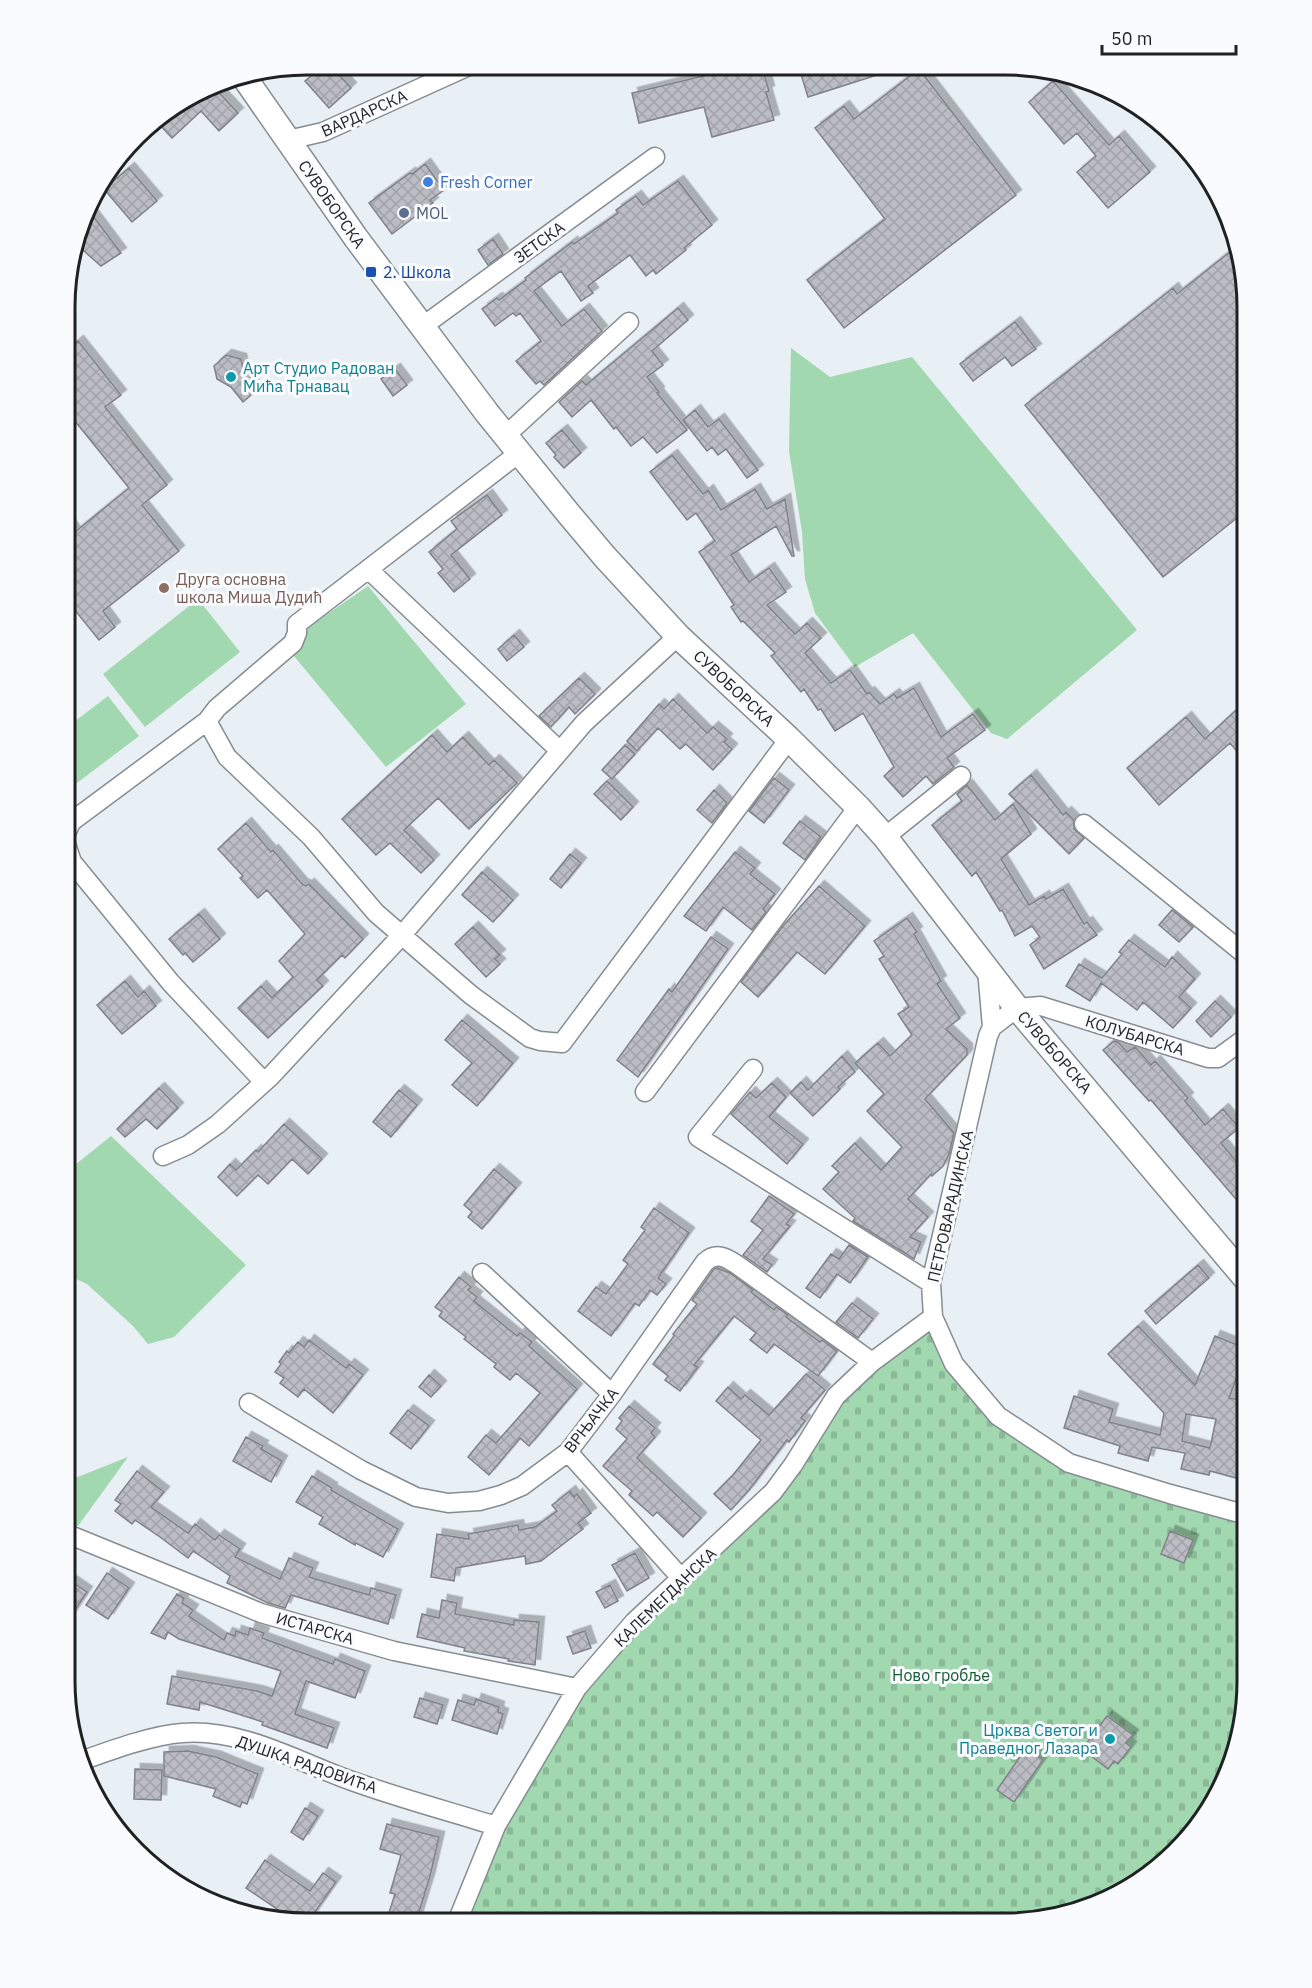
<svg xmlns="http://www.w3.org/2000/svg" width="1312" height="1988" viewBox="0 0 1312 1988" font-family="'IBM Plex Sans',sans-serif">
	<style>
		.green { fill: #a1d8b0 }
		.cemetery { fill: url(#cemetery-stones) }
		.building { fill: url(#building-cross-hatch); stroke: #818289; stroke-width: 1.5; fill-rule: evenodd; filter: url(#shadow) }
		.lines { fill: none; stroke-linecap: round; stroke-linejoin: round }
		.minor-casing { stroke: #868c91; stroke-width: 21 }
		.major-casing { stroke: #868c91; stroke-width: 27 }
		.minor { stroke: #fff; stroke-width: 18 }
		.major { stroke: #fff; stroke-width: 24 }
		.shop-dot { fill: #3f7fe0; stroke: #f9fbfe; stroke-width: 2 }
		.service-dot { fill: #5c6f8a; stroke: #f9fbfe; stroke-width: 2 }
		.transit-dot { fill: #1a4fb4; stroke: #f9fbfe; stroke-width: 2 }
		.culture-dot { fill: #0f9aa8; stroke: #f9fbfe; stroke-width: 2 }
		.education-dot { fill: #8d6e63; stroke: #f9fbfe; stroke-width: 2 }
		.labels { text-anchor: middle; stroke-width: 6; stroke-linejoin: round; paint-order: stroke }
		.street-label { font-size: 16px; fill: #1f2123; stroke: #f9fbfe }
		.shop-label { font-size: 16px; fill: #366cbe; stroke: #f9fbfe; text-anchor: start }
		.service-label { font-size: 16px; fill: #4e5e75; stroke: #f9fbfe; text-anchor: start }
		.transit-label { font-size: 16px; fill: #164399; stroke: #f9fbfe; text-anchor: start }
		.culture-label { font-size: 16px; fill: #0d838f; stroke: #f9fbfe; text-anchor: start }
		.education-label { font-size: 16px; fill: #785e54; stroke: #f9fbfe; text-anchor: start }
		.park-label { font-size: 16px; fill: #185c34; stroke: #f9fbfe }
		.rim { fill: none; stroke: #1f2123; stroke-width: 3 }
	</style>
	<defs>
		<pattern id="cemetery-stones" width="16" height="16" patternUnits="userSpaceOnUse" patternTransform="scale(1.5)"><rect width="16" height="16" fill="#a1d8b0"/><path d="M2 7V4a2 2 0 0 1 4 0v3zM10 15v-3a2 2 0 0 1 4 0v3z" fill="#8ab997"/></pattern>
		<pattern id="building-cross-hatch" width="8" height="8" patternUnits="userSpaceOnUse" patternTransform="scale(1.5)"><rect width="8" height="8" fill="#bcbcc4"/><path d="M0 0l8 8M0 8l8-8" fill="none" stroke="#a1a1a8"/></pattern>
		<filter id="shadow"><feDropShadow dx="5.5" dy="-5.5" stdDeviation="0" flood-color="#0004"/></filter>
	</defs>
	<rect width="100%" height="100%" fill="#e8eff5"/>
	<path class="green" d="M 791,348 L 830,377 L 912,357 L 1137,630 L 1007,739 L 991,733 L 913,633 L 855,667 L 815,613 L 805,579 L 802,532 L 789,451 Z
		M 368,586 L 466,704 L 386,767 L 284,644 Z
		M 198,599 L 240,652 L 145,727 L 103,674 Z
		M 108,696 L 139,736 L 73,786 L 66,776 L 66,728 Z
		M 111,1136 L 246,1265 L 174,1337 L 148,1344 L 133,1326 L 87,1284 L 65,1274 L 65,1173 Z
		M 128,1457 L 78,1526 L 65,1523 L 65,1482 Z"/>
	<path class="cemetery" d="M 933,1317 L 997,1416 L 1069,1463 L 1247,1515 L 1247,1615 L 1244,1625 L 1247,1627 L 1247,1697 L 1234,1759 L 1206,1816 L 1153,1873 L 1098,1905 L 1005,1923 L 457,1922 L 577,1688 L 773,1492 L 827,1408 Z"/>
	<path class="building" d="M 324,65 L 330,65 L 351,88 L 329,108 L 305,81 Z
		M 745,66 L 762,66 L 769,91 L 766,92 L 774,120 L 712,137 L 704,107 L 639,123 L 632,93 Z
		M 816,66 L 896,66 L 896,69 L 808,97 L 800,71 Z
		M 919,69 L 1016,195 L 844,328 L 807,280 L 885,219 L 815,128 L 844,106 L 854,119 Z
		M 1053,81 L 1109,145 L 1119,136 L 1150,172 L 1108,208 L 1077,172 L 1096,156 L 1077,133 L 1064,144 L 1029,102 Z
		M 212,85 L 238,113 L 219,131 L 201,111 L 172,138 L 155,120 Z
		M 425,164 L 444,190 L 430,200 L 433,203 L 392,234 L 369,203 L 410,173 L 412,174 Z
		M 129,168 L 157,201 L 132,222 L 104,189 Z
		M 678,181 L 712,225 L 684,248 L 686,250 L 656,274 L 653,270 L 646,276 L 630,255 L 588,286 L 593,293 L 581,301 L 561,271 L 534,291 L 562,326 L 584,309 L 602,331 L 544,385 L 540,381 L 536,384 L 516,361 L 541,341 L 520,313 L 516,316 L 513,313 L 495,326 L 482,309 L 497,298 L 499,300 L 526,280 L 525,278 L 572,242 L 574,244 L 618,213 L 616,210 L 636,196 L 643,205 Z
		M 87,208 L 121,253 L 101,266 L 76,244 Z
		M 493,239 L 503,254 L 488,265 L 478,250 Z
		M 1236,247 L 1248,307 L 1247,510 L 1163,577 L 1025,405 L 1173,288 L 1177,294 Z
		M 678,308 L 688,320 L 652,351 L 663,365 L 647,377 L 659,392 L 657,393 L 687,430 L 657,453 L 643,437 L 631,446 L 616,427 L 614,429 L 591,400 L 572,417 L 559,402 L 582,381 L 586,385 Z
		M 1015,322 L 1036,349 L 1012,366 L 1005,357 L 973,381 L 960,364 Z
		M 78,341 L 121,395 L 105,407 L 167,485 L 142,505 L 179,551 L 103,611 L 115,627 L 99,640 L 66,599 L 66,520 L 75,532 L 129,488 L 66,410 L 66,351 Z
		M 226,355 L 241,359 L 244,375 L 257,390 L 243,402 L 231,387 L 217,379 L 214,366 Z
		M 395,369 L 407,385 L 393,396 L 381,379 Z
		M 695,410 L 708,427 L 719,419 L 758,470 L 747,478 L 726,449 L 718,455 L 712,447 L 707,451 L 683,420 Z
		M 562,430 L 581,453 L 564,468 L 554,457 L 556,455 L 546,443 Z
		M 672,455 L 703,494 L 708,490 L 721,510 L 755,489 L 767,509 L 785,499 L 794,556 L 792,556 L 776,526 L 731,555 L 749,582 L 769,568 L 786,592 L 767,605 L 795,634 L 807,623 L 821,638 L 805,653 L 831,683 L 850,670 L 867,694 L 869,692 L 880,704 L 894,694 L 897,698 L 914,688 L 941,737 L 973,714 L 985,730 L 947,758 L 954,767 L 933,784 L 926,776 L 903,797 L 884,776 L 894,767 L 863,713 L 835,731 L 821,709 L 818,710 L 804,689 L 801,692 L 771,656 L 775,653 L 743,621 L 741,622 L 731,607 L 734,605 L 699,552 L 715,541 L 696,513 L 687,520 L 650,472 Z
		M 487,495 L 502,515 L 451,555 L 470,579 L 454,592 L 438,573 L 443,569 L 429,552 L 457,529 L 451,521 Z
		M 514,635 L 524,647 L 507,661 L 498,649 Z
		M 579,678 L 595,694 L 575,714 L 569,707 L 551,727 L 539,716 Z
		M 673,699 L 707,733 L 713,727 L 727,739 L 724,742 L 732,749 L 713,770 L 686,744 L 680,749 L 658,728 L 637,751 L 627,741 L 659,704 L 664,709 Z
		M 1247,700 L 1247,764 L 1230,743 L 1159,805 L 1127,768 L 1186,717 L 1205,739 Z
		M 432,735 L 447,752 L 463,737 L 489,765 L 494,760 L 517,783 L 469,829 L 438,798 L 404,830 L 434,860 L 421,873 L 390,843 L 376,855 L 342,819 Z
		M 625,745 L 635,754 L 612,779 L 602,770 Z
		M 1031,775 L 1063,815 L 1066,812 L 1074,820 L 1074,829 L 1084,838 L 1069,854 L 1009,794 Z
		M 774,778 L 789,790 L 764,823 L 749,811 Z
		M 607,781 L 633,807 L 621,820 L 594,794 Z
		M 967,785 L 995,820 L 1013,804 L 1031,834 L 1001,859 L 1029,905 L 1044,896 L 1046,899 L 1063,889 L 1084,924 L 1087,922 L 1097,935 L 1044,969 L 1030,945 L 1040,937 L 1032,926 L 1015,936 L 1002,910 L 1000,911 L 976,872 L 972,876 L 932,825 L 962,801 L 957,794 Z
		M 714,790 L 727,803 L 712,823 L 697,810 Z
		M 800,821 L 821,837 L 805,860 L 783,843 Z
		M 246,823 L 271,852 L 273,850 L 302,884 L 306,886 L 309,884 L 363,939 L 345,958 L 342,955 L 317,980 L 323,986 L 268,1038 L 238,1008 L 261,986 L 272,998 L 293,977 L 279,961 L 305,934 L 267,890 L 258,898 L 240,878 L 243,876 L 218,849 Z
		M 735,852 L 755,868 L 750,874 L 775,894 L 763,909 L 766,912 L 752,930 L 723,907 L 706,931 L 684,916 Z
		M 570,854 L 581,863 L 561,888 L 550,879 Z
		M 482,872 L 513,900 L 493,922 L 462,895 Z
		M 819,886 L 865,926 L 825,974 L 797,952 L 758,997 L 741,982 L 783,926 Z
		M 1172,910 L 1193,927 L 1179,942 L 1159,925 Z
		M 199,914 L 220,939 L 193,962 L 185,953 L 183,955 L 169,939 Z
		M 907,918 L 917,932 L 914,934 L 941,981 L 937,984 L 960,1018 L 946,1029 L 967,1049 L 967,1055 L 925,1099 L 954,1133 L 949,1154 L 943,1166 L 932,1176 L 931,1174 L 908,1199 L 928,1217 L 910,1237 L 921,1242 L 914,1259 L 853,1221 L 855,1218 L 823,1189 L 839,1172 L 832,1166 L 855,1143 L 881,1170 L 902,1147 L 867,1111 L 884,1094 L 855,1063 L 878,1043 L 890,1056 L 912,1035 L 898,1014 L 909,1007 L 879,959 L 884,956 L 874,941 Z
		M 473,927 L 500,955 L 495,959 L 500,964 L 486,977 L 455,944 Z
		M 711,937 L 728,949 L 638,1077 L 617,1060 L 669,989 L 672,992 Z
		M 1129,940 L 1165,967 L 1172,957 L 1195,979 L 1179,997 L 1191,1008 L 1173,1028 L 1143,1002 L 1137,1010 L 1101,983 L 1090,1001 L 1066,986 L 1079,964 L 1102,978 L 1122,954 L 1119,952 Z
		M 125,981 L 138,997 L 144,991 L 156,1006 L 122,1034 L 97,1005 Z
		M 1215,1001 L 1231,1017 L 1211,1037 L 1196,1021 Z
		M 462,1020 L 513,1063 L 477,1106 L 452,1085 L 472,1063 L 445,1040 Z
		M 1114,1041 L 1118,1042 L 1127,1052 L 1135,1047 L 1151,1065 L 1155,1061 L 1188,1098 L 1185,1101 L 1205,1125 L 1223,1109 L 1239,1128 L 1221,1143 L 1239,1165 L 1247,1159 L 1247,1212 L 1151,1100 L 1149,1101 L 1103,1050 Z
		M 842,1056 L 855,1072 L 838,1087 L 840,1089 L 813,1116 L 790,1093 L 801,1082 L 808,1090 Z
		M 772,1083 L 786,1097 L 769,1117 L 803,1144 L 787,1164 L 731,1114 L 750,1092 L 756,1098 Z
		M 159,1088 L 178,1108 L 157,1129 L 146,1119 L 125,1137 L 117,1129 Z
		M 399,1090 L 417,1105 L 391,1137 L 373,1122 Z
		M 284,1124 L 322,1159 L 308,1174 L 292,1159 L 268,1184 L 258,1175 L 237,1196 L 218,1177 L 230,1164 L 236,1170 L 256,1150 L 258,1152 Z
		M 494,1169 L 516,1188 L 482,1229 L 468,1217 L 472,1212 L 464,1205 Z
		M 769,1196 L 794,1214 L 786,1224 L 790,1226 L 763,1259 L 772,1265 L 767,1272 L 743,1255 L 763,1230 L 751,1221 Z
		M 654,1208 L 689,1233 L 658,1278 L 666,1284 L 657,1295 L 650,1290 L 639,1306 L 635,1303 L 611,1336 L 578,1311 L 596,1287 L 606,1294 L 628,1264 L 623,1260 L 645,1230 L 641,1227 Z
		M 849,1245 L 868,1257 L 850,1283 L 837,1274 L 820,1298 L 806,1288 L 831,1254 L 839,1259 Z
		M 1198,1265 L 1209,1278 L 1156,1324 L 1145,1311 Z
		M 717,1268 L 730,1273 L 753,1290 L 751,1292 L 774,1310 L 776,1307 L 788,1315 L 786,1317 L 820,1342 L 822,1340 L 837,1351 L 818,1376 L 774,1344 L 767,1353 L 750,1340 L 756,1333 L 734,1316 L 694,1365 L 698,1367 L 680,1391 L 665,1380 L 668,1376 L 653,1364 L 674,1336 L 673,1334 L 697,1304 L 692,1300 L 714,1269 Z
		M 459,1277 L 471,1287 L 468,1290 L 477,1297 L 474,1301 L 517,1336 L 520,1333 L 532,1342 L 529,1346 L 577,1389 L 529,1446 L 520,1438 L 489,1475 L 468,1457 L 486,1435 L 496,1443 L 540,1393 L 516,1373 L 510,1380 L 494,1367 L 496,1364 L 464,1339 L 466,1337 L 439,1316 L 442,1312 L 435,1307 Z
		M 852,1303 L 873,1319 L 858,1338 L 836,1322 Z
		M 1138,1326 L 1195,1385 L 1215,1336 L 1247,1349 L 1229,1398 L 1245,1401 L 1237,1447 L 1247,1449 L 1247,1481 L 1210,1471 L 1209,1475 L 1181,1469 L 1185,1453 L 1152,1447 L 1148,1461 L 1118,1453 L 1120,1446 L 1064,1428 L 1074,1396 L 1113,1409 L 1109,1422 L 1160,1435 L 1164,1413 L 1108,1354 ZM 1186,1414 L 1216,1419 L 1210,1448 L 1182,1441 Z
		M 309,1340 L 346,1368 L 349,1364 L 363,1375 L 333,1413 L 304,1389 L 298,1397 L 280,1383 L 284,1378 L 275,1372 L 281,1364 L 279,1362 L 287,1351 L 289,1353 L 298,1342 L 304,1347 Z
		M 806,1374 L 825,1390 L 801,1418 L 805,1421 L 789,1442 L 787,1440 L 749,1490 L 731,1510 L 714,1494 L 733,1475 L 761,1440 L 716,1401 L 728,1387 L 741,1399 L 745,1395 L 769,1415 Z
		M 429,1375 L 441,1386 L 431,1397 L 419,1387 Z
		M 629,1406 L 655,1428 L 651,1433 L 655,1437 L 637,1458 L 701,1518 L 683,1537 L 657,1512 L 653,1516 L 629,1495 L 632,1491 L 603,1466 L 627,1439 L 616,1429 L 622,1421 L 619,1418 Z
		M 408,1410 L 429,1426 L 411,1449 L 390,1433 Z
		M 246,1437 L 263,1446 L 261,1449 L 282,1461 L 271,1482 L 233,1461 Z
		M 137,1471 L 164,1492 L 151,1507 L 188,1533 L 195,1524 L 215,1540 L 219,1535 L 240,1549 L 235,1557 L 280,1579 L 289,1558 L 313,1568 L 309,1577 L 369,1595 L 371,1588 L 396,1595 L 388,1624 L 291,1595 L 285,1608 L 268,1603 L 227,1583 L 230,1576 L 193,1551 L 188,1558 L 160,1537 L 135,1520 L 132,1524 L 115,1511 L 121,1504 L 115,1500 Z
		M 312,1476 L 332,1488 L 331,1490 L 398,1529 L 383,1557 L 356,1543 L 355,1545 L 319,1524 L 323,1517 L 296,1502 Z
		M 570,1491 L 574,1497 L 577,1494 L 591,1513 L 578,1523 L 583,1529 L 541,1561 L 526,1564 L 525,1556 L 456,1568 L 454,1581 L 431,1577 L 437,1534 L 469,1539 L 468,1534 L 518,1525 L 519,1530 L 535,1527 L 557,1511 L 552,1505 Z
		M 1170,1531 L 1193,1540 L 1184,1563 L 1161,1554 Z
		M 635,1553 L 649,1578 L 627,1591 L 612,1565 Z
		M 107,1573 L 129,1588 L 108,1619 L 86,1605 Z
		M 65,1577 L 87,1592 L 65,1625 Z
		M 610,1585 L 618,1601 L 605,1608 L 596,1592 Z
		M 177,1594 L 184,1598 L 182,1603 L 193,1610 L 189,1616 L 224,1640 L 227,1633 L 235,1636 L 236,1631 L 248,1635 L 250,1628 L 264,1633 L 262,1638 L 333,1664 L 335,1659 L 365,1671 L 355,1698 L 306,1681 L 295,1714 L 334,1728 L 327,1748 L 262,1725 L 263,1722 L 200,1702 L 199,1710 L 167,1704 L 172,1676 L 257,1691 L 272,1696 L 281,1671 L 179,1639 L 168,1632 L 165,1639 L 151,1633 Z
		M 442,1600 L 457,1603 L 455,1614 L 514,1625 L 514,1620 L 539,1622 L 535,1665 L 508,1661 L 509,1659 L 464,1651 L 465,1648 L 417,1637 L 422,1614 L 439,1618 Z
		M 585,1631 L 591,1648 L 573,1654 L 567,1637 Z
		M 420,1698 L 443,1705 L 437,1724 L 414,1717 Z
		M 476,1699 L 499,1707 L 498,1712 L 503,1714 L 497,1734 L 452,1720 L 458,1700 L 474,1705 Z
		M 1107,1716 L 1133,1735 L 1126,1743 L 1131,1747 L 1118,1764 L 1114,1761 L 1108,1769 L 1082,1749 Z
		M 1026,1748 L 1043,1760 L 1014,1802 L 997,1790 Z
		M 188,1751 L 216,1757 L 258,1774 L 247,1804 L 242,1802 L 240,1807 L 213,1796 L 216,1789 L 164,1776 L 164,1752 Z
		M 135,1769 L 162,1770 L 161,1800 L 134,1799 Z
		M 305,1808 L 318,1816 L 303,1840 L 291,1832 Z
		M 387,1824 L 439,1837 L 430,1876 L 416,1922 L 386,1922 L 395,1894 L 390,1893 L 401,1855 L 380,1849 Z
		M 265,1860 L 310,1891 L 323,1873 L 336,1882 L 308,1922 L 296,1922 L 246,1888 Z"/>
	<g class="lines">
		<g class="minor-casing">
			<path id="minor" d="M 288,140 L 323,132 L 471,65
				M 423,326 L 655,157
				M 505,436 L 629,322
				M 519,453 L 297,624 L 297,633 L 293,643 L 217,708 L 207,721 L 227,757 L 311,837 L 376,913 L 471,995 L 530,1038 L 540,1041 L 562,1043 L 789,739
				M 368,569 L 560,751
				M 1084,824 L 1247,956
				M 66,834 L 71,822 L 207,721
				M 885,837 L 961,776
				M 66,844 L 72,862 L 171,983 L 264,1082
				M 987,969 L 992,1027
				M 753,1069 L 698,1137 L 931,1283
				M 645,1092 L 858,807
				M 163,1156 L 188,1145 L 218,1124 L 270,1077 L 402,935 L 584,723 L 678,636
				M 482,1273 L 612,1394
				M 249,1403 L 361,1470 L 416,1497 L 448,1503 L 479,1501 L 501,1495 L 522,1486 L 568,1452 L 612,1394 L 705,1262 C 716,1252 725,1257 736,1264 L 872,1362
				M 568,1452 L 682,1579
				M 1247,1515 L 1170,1494 L 1069,1463 L 998,1416 L 954,1364 L 933,1317 L 931,1283 L 988,1036 L 992,1027 L 1017,1008 L 1041,1006 L 1208,1058 L 1218,1058 L 1247,1037
				M 65,1533 L 261,1613 L 394,1651 L 577,1688
				M 81,1761 C 109,1751 152,1735 182,1733 C 242,1728 298,1762 352,1781 C 399,1798 448,1811 496,1826
				M 457,1922 L 496,1826 L 577,1688 L 634,1622 L 773,1492 L 793,1465 L 836,1396 L 872,1362 L 933,1317"/>
		</g>
		<g class="major-casing">
			<path id="major" d="M 244,77 L 356,238 L 487,413 L 568,513 L 605,557 L 678,636 L 789,739 L 858,807 L 885,837 L 1017,1008 L 1247,1280"/>
		</g>
		<use href="#minor" class="minor"/>
		<use href="#major" class="major"/>
	</g>
	<circle class="shop-dot" cx="428" cy="182" r="6"/>
	<circle class="service-dot" cx="404" cy="213" r="6"/>
	<rect class="transit-dot" x="365" y="266" width="12" height="12" rx="3"/>
	<g class="culture-dot">
		<circle cx="231" cy="377" r="6"/>
		<circle cx="1110" cy="1739" r="6"/>
	</g>
	<circle class="education-dot" cx="164" cy="588" r="6"/>
	<g class="labels">
		<g class="street-label">
			<text transform="translate(364 113) rotate(-24)" y="6">ВАРДАРСКА</text>
			<text transform="translate(332 204) rotate(55)" y="6">СУВОБОРСКА</text>
			<text transform="translate(539 242) rotate(-36)" y="6">ЗЕТСКА</text>
			<text transform="translate(734 688) rotate(43)" y="6">СУВОБОРСКА</text>
			<text transform="translate(1135 1035) rotate(17)" y="6">КОЛУБАРСКА</text>
			<text transform="translate(1055 1052) rotate(49)" y="6">СУВОБОРСКА</text>
			<text transform="translate(950 1206) rotate(-77)" y="6">ПЕТРОВАРАДИНСКА</text>
			<text transform="translate(591 1420) rotate(-52)" y="6">ВРЊАЧКА</text>
			<text transform="translate(665 1597) rotate(-44)" y="6">КАЛЕМЕГДАНСКА</text>
			<text transform="translate(315 1628) rotate(16)" y="6">ИСТАРСКА</text>
			<text transform="translate(307 1764) rotate(19)" y="6">ДУШКА РАДОВИЋА</text>
		</g>
		<g class="shop-label">
			<text x="440" y="188">Fresh Corner</text>
		</g>
		<g class="service-label">
			<text x="416" y="219">MOL</text>
		</g>
		<g class="transit-label">
			<text x="383" y="278">2. Школа</text>
		</g>
		<g class="culture-label">
			<text x="243" y="374">Арт Студио Радован<tspan x="243" dy="18">Мића Трнавац</tspan></text>
			<text x="1098" y="1736" text-anchor="end">Црква Светог и<tspan x="1098" dy="18">Праведног Лазара</tspan></text>
		</g>
		<g class="education-label">
			<text x="176" y="585">Друга основна<tspan x="176" dy="18">школа Миша Дудић</tspan></text>
		</g>
		<g class="park-label">
			<text x="941" y="1681">Ново гробље</text>
		</g>
	</g>
	<path d="M0 0H1312V1988H0ZM307 75H1005A232 232 0 0 1 1237 307V1681A232 232 0 0 1 1005 1913H307A232 232 0 0 1 75 1681V307A232 232 0 0 1 307 75Z" fill="#f9fbfe" fill-rule="evenodd"/>
	<path class="rim" d="M307 75H1005A232 232 0 0 1 1237 307V1681A232 232 0 0 1 1005 1913H307A232 232 0 0 1 75 1681V307A232 232 0 0 1 307 75Z"/>
	<path d="M1102 45v9h134v-9" fill="none" stroke="#1f2123" stroke-width="3"/>
	<text x="1111" y="45" font-size="18" fill="#1f2123" stroke="#f9fbfe" stroke-width="4.5" paint-order="stroke">50 m</text>
</svg>
